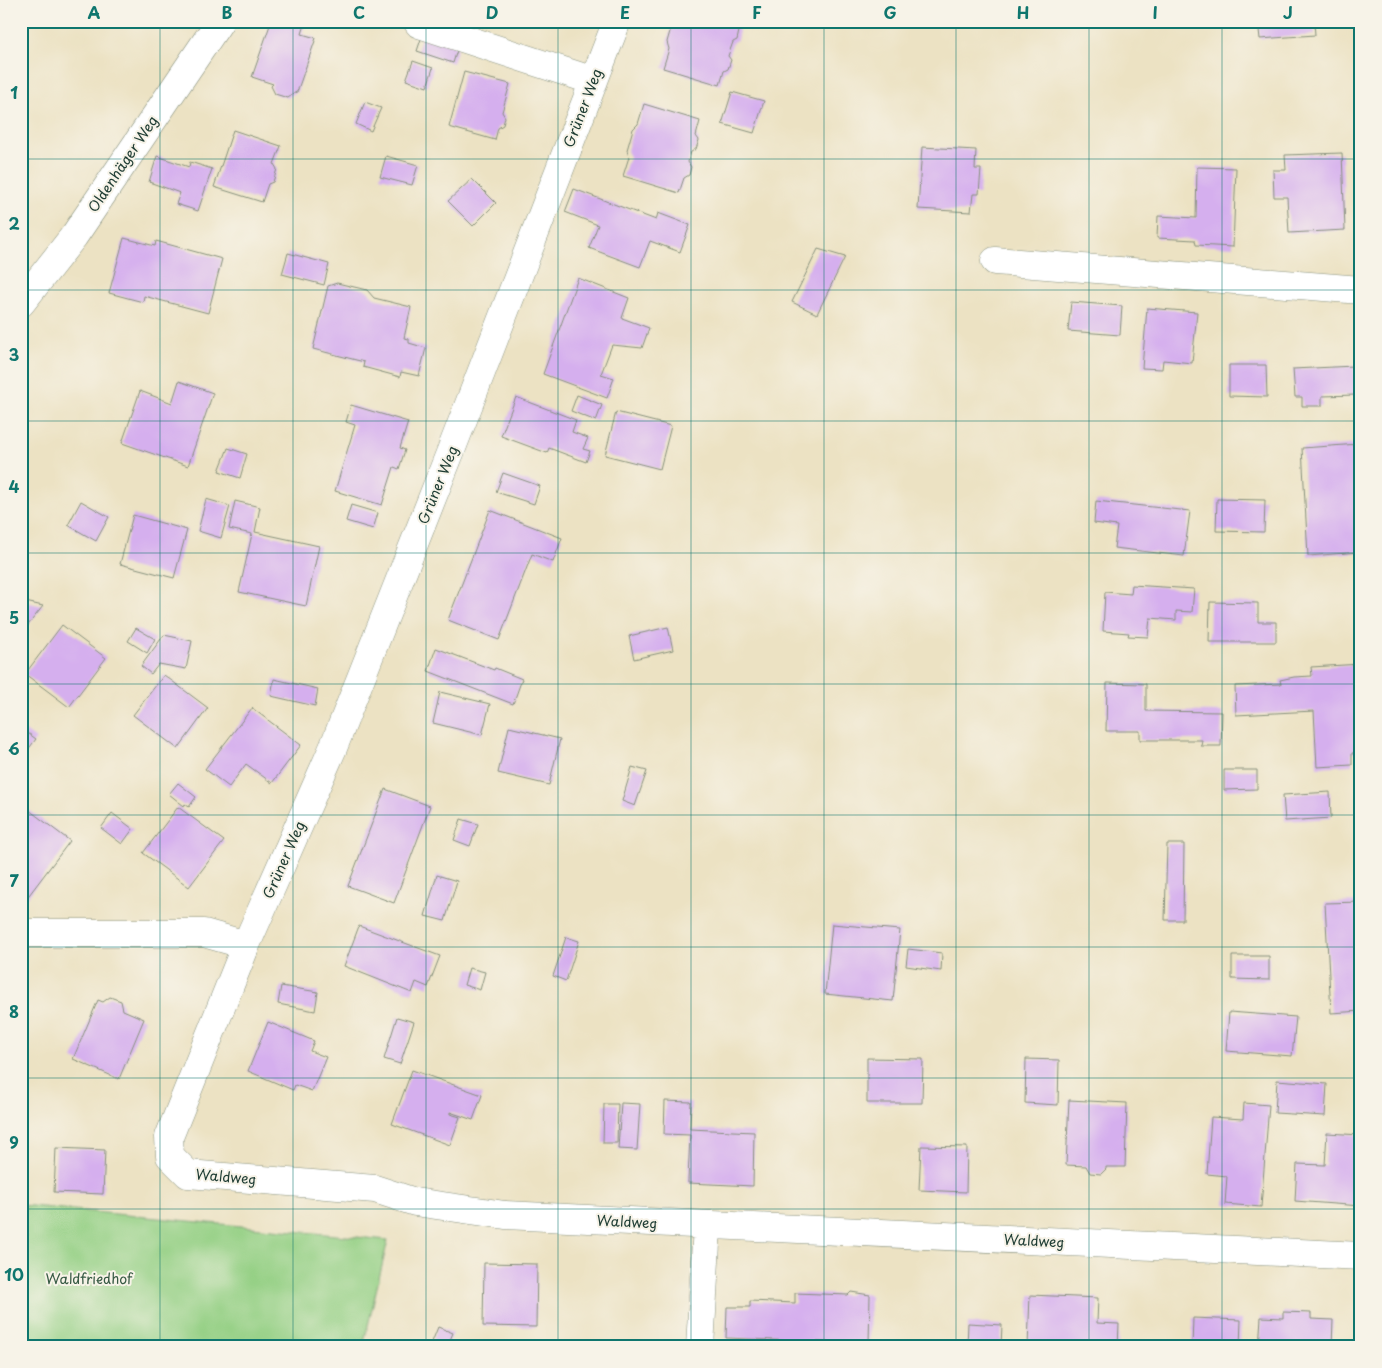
<svg xmlns="http://www.w3.org/2000/svg" width="1382" height="1368" viewBox="0 0 1382 1368" font-family="'Playpen Sans',sans-serif">
	<style>
		.green { fill: #95d085; stroke: #5a865c }
		.building { fill: #d5afee }
		.lines { fill: none; stroke-linecap: round; stroke-linejoin: round }
		.minor-casing { stroke: #86907c; stroke-width: 29 }
		.minor { stroke: #fff; stroke-width: 28 }
		.grid { fill: none; stroke: #0f766e; stroke-width: 1; stroke-opacity: 0.55 }
		.labels { text-anchor: middle; stroke-width: 4; stroke-linejoin: round; paint-order: stroke }
		.street-label { font-size: 14px; fill: #1f3d34; stroke: #f7f3e8 }
		.park-label { font-size: 14px; fill: #375a44; stroke: #f7f3e8 }
		.neatline { fill: none; stroke: #0f766e; stroke-width: 2 }
		.grid-label { font-size: 16px; text-anchor: middle; font-weight: bold; fill: #0f766e }
	</style>
	<rect width="100%" height="100%" fill="#f7f3e8"/>
	<filter id="ink" filterUnits="userSpaceOnUse"><feTurbulence type="fractalNoise" baseFrequency=".02" numOctaves="2"/><feDisplacementMap in="SourceGraphic" scale="10" xChannelSelector="R" yChannelSelector="G"/><feConvolveMatrix kernelMatrix="1 2 1 2 8 2 1 2 1" color-interpolation-filters="sRGB"/></filter>
	<filter id="wash" filterUnits="userSpaceOnUse"><feTurbulence type="fractalNoise" baseFrequency=".0096" numOctaves="4" result="noise"/><feDisplacementMap in="SourceGraphic" scale="20" xChannelSelector="R" yChannelSelector="G"/><feGaussianBlur stdDeviation="1.12" result="paint"/><feColorMatrix in="noise" values="0 0 0 0 0 0 0 0 0 0 0 0 0 0 0 0 0 1.4 0 .05"/><feComposite in="paint" operator="in"/></filter>
	<g filter="url(#wash)">
		<rect width="100%" height="100%" fill="#ece2c3"/>
		<path class="green" d="M 21,1205 L 388,1240 L 363,1347 L 21,1347 Z"/>
		<g id="blocks">
			<path class="building" d="M 265,21 L 306,21 L 302,34 L 316,38 L 297,92 L 296,92 L 288,98 L 275,94 L 271,86 L 273,84 L 252,77 L 270,25 L 265,23 Z
				M 673,21 L 738,21 L 737,27 L 739,31 L 737,40 L 733,42 L 728,56 L 731,60 L 728,69 L 724,71 L 720,85 L 663,68 L 669,49 L 667,42 Z
				M 773,21 L 797,21 L 795,29 Z
				M 1258,21 L 1314,21 L 1315,35 L 1260,39 Z
				M 422,36 L 458,47 L 453,63 L 417,51 Z
				M 413,61 L 433,68 L 427,87 L 406,80 Z
				M 464,72 L 510,84 L 502,112 L 505,117 L 503,125 L 498,128 L 495,140 L 449,127 Z
				M 732,92 L 764,101 L 754,133 L 722,124 Z
				M 365,102 L 381,108 L 371,131 L 356,124 Z
				M 644,104 L 700,121 L 696,136 L 699,140 L 696,149 L 691,152 L 688,162 L 691,167 L 689,175 L 684,178 L 679,193 L 623,176 L 629,157 L 627,150 L 633,129 L 638,124 Z
				M 233,130 L 281,146 L 274,164 L 277,169 L 273,182 L 268,184 L 262,202 L 214,187 Z
				M 922,147 L 976,150 L 975,169 L 981,169 L 979,194 L 973,194 L 971,212 L 918,209 Z
				M 1342,153 L 1345,230 L 1289,233 L 1287,197 L 1274,197 L 1273,170 L 1286,170 L 1285,155 Z
				M 157,156 L 189,167 L 190,162 L 212,169 L 198,211 L 176,204 L 180,193 L 149,182 Z
				M 386,156 L 418,165 L 412,185 L 380,177 Z
				M 1197,167 L 1236,168 L 1233,247 L 1196,245 L 1195,240 L 1157,238 L 1158,216 L 1196,218 Z
				M 472,179 L 496,203 L 473,226 L 448,201 Z
				M 574,189 L 656,220 L 658,213 L 690,225 L 680,252 L 650,241 L 640,267 L 589,248 L 598,225 L 565,212 Z
				M 124,238 L 155,246 L 156,241 L 222,259 L 208,313 L 144,296 L 143,302 L 109,293 Z
				M 818,249 L 845,257 L 817,314 L 792,302 Z
				M 288,253 L 329,264 L 324,285 L 282,274 Z
				M 578,278 L 629,298 L 622,318 L 649,328 L 642,348 L 612,345 L 601,374 L 614,378 L 607,398 L 543,374 Z
				M 337,283 L 367,290 L 374,298 L 411,307 L 404,338 L 409,339 L 409,343 L 426,348 L 419,376 L 401,372 L 400,377 L 363,367 L 364,362 L 313,349 L 328,286 Z
				M 1071,302 L 1122,306 L 1120,335 L 1068,331 Z
				M 1147,308 L 1197,312 L 1192,363 L 1163,360 L 1162,369 L 1142,368 Z
				M 1229,365 L 1266,365 L 1267,397 L 1229,396 Z
				M 1354,366 L 1356,395 L 1322,396 L 1322,406 L 1302,406 L 1302,397 L 1295,397 L 1293,369 Z
				M 179,381 L 213,393 L 188,466 L 122,443 L 140,391 L 172,403 Z
				M 577,395 L 602,405 L 596,421 L 571,411 Z
				M 516,397 L 576,420 L 572,432 L 588,438 L 583,449 L 590,451 L 586,462 L 549,448 L 547,453 L 501,436 Z
				M 351,405 L 408,422 L 400,448 L 405,450 L 399,469 L 394,467 L 382,505 L 335,491 L 355,425 L 346,422 Z
				M 616,412 L 671,426 L 660,469 L 605,455 Z
				M 1359,444 L 1361,552 L 1308,556 L 1302,448 Z
				M 228,448 L 247,454 L 240,478 L 219,471 Z
				M 503,473 L 540,486 L 534,504 L 496,492 Z
				M 206,499 L 230,506 L 221,538 L 198,531 Z
				M 1217,499 L 1265,500 L 1264,532 L 1216,531 Z
				M 81,501 L 109,517 L 96,541 L 68,525 Z
				M 235,501 L 260,507 L 255,532 L 319,546 L 306,606 L 239,592 L 252,534 L 229,529 Z
				M 1096,501 L 1190,511 L 1184,556 L 1114,548 L 1117,526 L 1094,523 Z
				M 351,505 L 378,513 L 373,529 L 346,521 Z
				M 490,510 L 562,538 L 553,562 L 532,554 L 499,640 L 448,620 Z
				M 133,515 L 187,530 L 174,578 L 120,564 Z
				M 1132,585 L 1194,589 L 1192,612 L 1176,611 L 1176,620 L 1150,618 L 1148,637 L 1128,636 L 1129,633 L 1103,631 L 1105,592 L 1131,594 Z
				M 21,601 L 43,606 L 21,634 Z
				M 1210,602 L 1258,603 L 1258,622 L 1276,622 L 1276,642 L 1209,642 Z
				M 62,625 L 106,658 L 69,707 L 25,674 Z
				M 668,627 L 673,650 L 634,659 L 629,636 Z
				M 136,628 L 155,639 L 147,653 L 128,641 Z
				M 164,635 L 192,641 L 186,669 L 159,664 L 151,674 L 141,666 Z
				M 436,648 L 494,670 L 495,668 L 522,679 L 513,704 L 428,671 Z
				M 1361,664 L 1361,752 L 1352,753 L 1352,765 L 1317,767 L 1314,711 L 1236,715 L 1235,686 L 1281,684 L 1280,680 L 1294,677 L 1312,676 L 1311,667 Z
				M 164,675 L 208,708 L 178,749 L 133,715 Z
				M 274,679 L 318,689 L 315,706 L 271,696 Z
				M 1107,683 L 1146,684 L 1146,711 L 1222,712 L 1221,746 L 1201,746 L 1202,740 L 1140,740 L 1140,731 L 1106,731 Z
				M 440,692 L 490,704 L 482,735 L 433,723 Z
				M 252,708 L 301,745 L 272,783 L 246,764 L 229,787 L 205,769 Z
				M 509,727 L 560,739 L 549,785 L 498,773 Z
				M 21,728 L 36,739 L 21,759 Z
				M 632,767 L 647,771 L 635,806 L 622,801 Z
				M 1224,770 L 1257,770 L 1257,789 L 1224,790 Z
				M 178,783 L 196,797 L 189,807 L 185,804 L 184,806 L 169,794 Z
				M 385,789 L 430,806 L 394,903 L 348,886 Z
				M 1330,792 L 1331,818 L 1285,821 L 1283,795 Z
				M 21,804 L 70,841 L 23,903 L 21,901 Z
				M 178,807 L 224,841 L 189,887 L 143,853 Z
				M 112,813 L 133,829 L 122,844 L 101,828 Z
				M 461,819 L 478,824 L 470,846 L 454,840 Z
				M 1167,844 L 1184,844 L 1183,920 L 1165,920 Z
				M 437,875 L 457,881 L 445,921 L 425,916 Z
				M 1361,902 L 1361,1011 L 1331,1013 L 1325,903 Z
				M 832,924 L 900,930 L 893,1001 L 825,994 Z
				M 359,926 L 440,956 L 428,987 L 416,982 L 412,993 L 344,966 Z
				M 566,937 L 579,941 L 566,981 L 553,976 Z
				M 908,949 L 942,953 L 941,971 L 906,966 Z
				M 1232,956 L 1269,956 L 1269,980 L 1232,979 Z
				M 469,968 L 485,972 L 480,990 L 464,985 Z
				M 281,986 L 318,992 L 315,1011 L 278,1004 Z
				M 110,997 L 121,1001 L 123,1010 L 144,1019 L 119,1079 L 73,1059 L 98,1000 L 103,1002 Z
				M 1229,1012 L 1296,1017 L 1292,1056 L 1226,1051 Z
				M 397,1017 L 414,1022 L 400,1064 L 384,1059 Z
				M 268,1022 L 314,1041 L 310,1051 L 326,1057 L 312,1091 L 295,1085 L 293,1090 L 248,1071 Z
				M 867,1058 L 923,1059 L 922,1103 L 867,1103 Z
				M 1026,1059 L 1059,1060 L 1058,1105 L 1025,1103 Z
				M 412,1070 L 482,1095 L 473,1120 L 450,1112 L 450,1114 L 460,1117 L 450,1145 L 392,1124 Z
				M 1277,1080 L 1327,1084 L 1325,1116 L 1275,1113 Z
				M 1069,1100 L 1127,1103 L 1125,1167 L 1106,1167 L 1106,1169 L 1101,1174 L 1090,1173 L 1086,1166 L 1066,1165 Z
				M 665,1101 L 691,1102 L 690,1129 L 754,1132 L 753,1186 L 688,1183 L 690,1135 L 664,1134 Z
				M 621,1103 L 640,1104 L 637,1150 L 618,1149 Z
				M 1244,1103 L 1269,1105 L 1261,1207 L 1225,1204 L 1227,1176 L 1207,1174 L 1211,1117 L 1243,1119 Z
				M 604,1104 L 618,1104 L 617,1143 L 603,1143 Z
				M 1327,1133 L 1361,1135 L 1361,1206 L 1295,1201 L 1297,1164 L 1325,1165 Z
				M 921,1146 L 967,1147 L 966,1192 L 919,1190 Z
				M 56,1148 L 105,1150 L 103,1194 L 54,1192 Z
				M 484,1263 L 537,1264 L 536,1327 L 483,1326 Z
				M 851,1292 L 870,1295 L 869,1344 L 726,1338 L 727,1307 L 750,1307 L 750,1301 L 795,1303 L 795,1293 L 848,1295 Z
				M 1030,1295 L 1098,1298 L 1097,1323 L 1119,1324 L 1118,1347 L 1028,1346 Z
				M 1283,1312 L 1311,1313 L 1311,1319 L 1333,1320 L 1332,1347 L 1259,1347 L 1261,1317 L 1283,1318 Z
				M 1193,1318 L 1241,1320 L 1240,1347 L 1192,1347 Z
				M 968,1323 L 1002,1325 L 1001,1347 L 967,1347 Z
				M 438,1327 L 453,1333 L 447,1347 L 430,1347 Z"/>
		</g>
	</g>
	<g filter="url(#ink)">
		<use href="#blocks" fill-opacity="0" stroke="#86907c" stroke-width="1"/>
		<g class="lines">
			<g class="minor-casing">
				<path id="minor" d="M 417,21 L 419,24 L 594,81
					M 995,261 L 1361,290
					M 21,303 L 74,236 L 220,21
					M 21,933 L 204,933 L 246,945 L 169,1137 L 170,1156 L 188,1174 L 375,1189 L 415,1202 L 505,1215 L 1361,1256
					M 246,945 L 333,748 L 452,448 L 617,21
					M 700,1347 L 707,1226"/>
			</g>
			<use href="#minor" class="minor"/>
		</g>
	</g>
	<path class="grid" d="M 160,21 L 160,1347M 293,21 L 293,1347M 426,21 L 426,1347M 558,21 L 558,1347M 691,21 L 691,1347M 824,21 L 824,1347M 956,21 L 956,1347M 1089,21 L 1089,1347M 1222,21 L 1222,1347M 21,159 L 1361,159M 21,290 L 1361,290M 21,421 L 1361,421M 21,553 L 1361,553M 21,684 L 1361,684M 21,815 L 1361,815M 21,947 L 1361,947M 21,1078 L 1361,1078M 21,1209 L 1361,1209"/>
	<g class="labels">
		<g class="street-label">
			<text transform="translate(583 108) rotate(-69)" y="5">Grüner Weg</text>
			<text transform="translate(123 164) rotate(-56)" y="5">Oldenhäger Weg</text>
			<text transform="translate(438 485) rotate(-68)" y="5">Grüner Weg</text>
			<text transform="translate(284 860) rotate(-66)" y="5">Grüner Weg</text>
			<text transform="translate(226 1177) rotate(5)" y="5">Waldweg</text>
			<text transform="translate(627 1222) rotate(3)" y="5">Waldweg</text>
			<text transform="translate(1034 1241) rotate(3)" y="5">Waldweg</text>
		</g>
		<g class="park-label">
			<text x="89" y="1284">Waldfriedhof</text>
		</g>
	</g>
	<rect width="1382" height="1368" fill="none" stroke="#f7f3e8" stroke-width="55"/>
	<rect x="28" y="28" width="1326" height="1312" class="neatline"/>
	<g class="grid-label">
		<text x="94" y="19">A</text>
		<text x="227" y="19">B</text>
		<text x="359" y="19">C</text>
		<text x="492" y="19">D</text>
		<text x="625" y="19">E</text>
		<text x="757" y="19">F</text>
		<text x="890" y="19">G</text>
		<text x="1023" y="19">H</text>
		<text x="1155" y="19">I</text>
		<text x="1288" y="19">J</text>
		<text x="14" y="99">1</text>
		<text x="14" y="230">2</text>
		<text x="14" y="361">3</text>
		<text x="14" y="493">4</text>
		<text x="14" y="624">5</text>
		<text x="14" y="755">6</text>
		<text x="14" y="887">7</text>
		<text x="14" y="1018">8</text>
		<text x="14" y="1149">9</text>
		<text x="14" y="1281">10</text>
	</g>
</svg>
